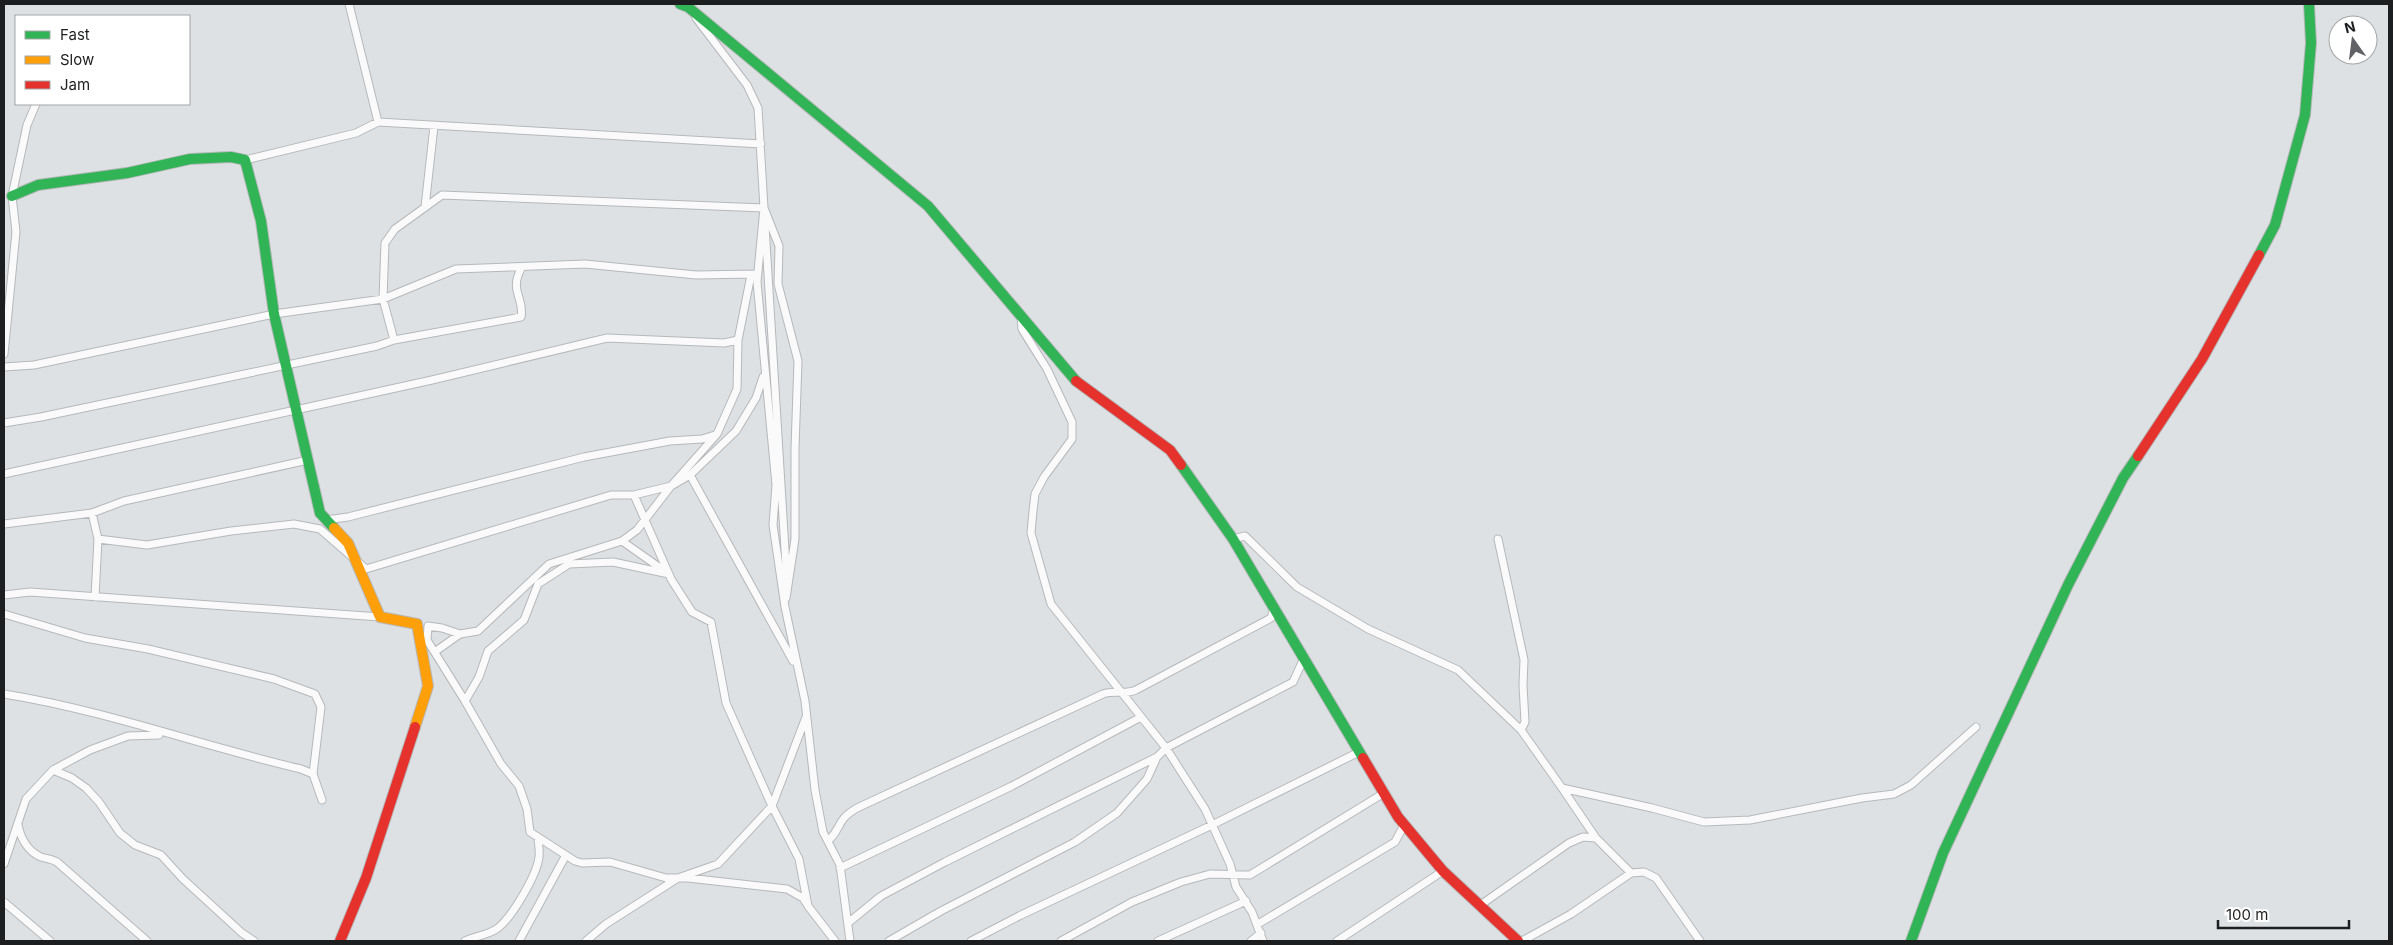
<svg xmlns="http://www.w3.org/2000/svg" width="2393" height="945" viewBox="0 0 2393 945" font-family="Inter,sans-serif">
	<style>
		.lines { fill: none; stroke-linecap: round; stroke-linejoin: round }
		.street-casing { stroke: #b6b8ba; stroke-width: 9 }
		.fast-casing { stroke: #b6b8ba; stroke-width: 12 }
		.slow-casing { stroke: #b6b8ba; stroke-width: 12 }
		.jam-casing { stroke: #b6b8ba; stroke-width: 12 }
		.street { stroke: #fafafb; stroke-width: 7 }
		.fast { stroke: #30b455; stroke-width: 10 }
		.slow { stroke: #ff9f0a; stroke-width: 10 }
		.jam { stroke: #e5322d; stroke-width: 10 }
	</style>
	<rect width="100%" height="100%" fill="#dee1e4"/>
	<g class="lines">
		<g class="street-casing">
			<path id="street" d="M 349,4 L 378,122
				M 696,18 L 747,85 L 758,108 L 764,208 L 757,282 L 776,485 L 773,525 L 785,607 L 805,701 L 815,790 L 823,832 L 840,865 L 850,941
				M 245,160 L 356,133 L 378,122 L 761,144
				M 425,207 L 434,126
				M 765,226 L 787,582
				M 1021,317 L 1022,329 L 1047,369 L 1072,422 L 1072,439 L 1044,477 L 1035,494 L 1033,511 L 1031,533 L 1051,604 L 1166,748 L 1205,809 L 1230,864 L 1236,887 L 1252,912 L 1263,941
				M 394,340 L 383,299 L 385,243 L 395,229 L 442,195 L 764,208 L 779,246 L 778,284 L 798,361 L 795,448 L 795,539 L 786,598
				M 4,354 L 16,232 L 12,196 L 27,125 L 36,104
				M 4,367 L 34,365 L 274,314 L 383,299 L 456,269 L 585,264 L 696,275 L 755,274
				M 4,423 L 41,417 L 377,346 L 394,340 L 521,317 C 525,298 508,291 522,267
				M 4,474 L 432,380 L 607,338 L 724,343 L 738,340
				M 690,475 L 793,661
				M 634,495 L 671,579 L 692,612 L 711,622 L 726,703 L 772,806 L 799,859 L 808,906 L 835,941
				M 92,513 L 98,539 L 95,597
				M 326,520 L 348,517 L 584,457 L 670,441 L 702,439 L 715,435
				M 4,524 L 92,513 L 124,501 L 308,460
				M 98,539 L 147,545 L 231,531 L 294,524 L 320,529 L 366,569 L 611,495 L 634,495 L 671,486 L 717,434 L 737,389 L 738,340 L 751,275
				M 1233,539 L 1245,536 L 1297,587 L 1368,629 L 1458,670 L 1521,730 L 1562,788 L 1652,808 L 1704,822 L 1750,820 L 1862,798 L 1894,794 L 1911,785 L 1976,727
				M 1498,539 L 1524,660 L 1523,685 L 1525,722 L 1521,730
				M 622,541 L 666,572
				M 669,574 L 613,562 L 569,564 L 538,584 L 524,620 L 488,651 L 479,677 L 465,701 L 501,764 L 519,786 L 527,809 L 530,832 L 575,861 L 582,863 L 610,862 L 666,878 L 688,878 L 787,889 L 803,898 L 808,906
				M 4,595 L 30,592 L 380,617
				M 4,614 L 85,638 L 148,649 L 274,679 L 315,694 L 321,707 L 313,774 L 322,800
				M 460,634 L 442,628 L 428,626 L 427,640 L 465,701
				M 436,651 L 460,634 L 478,631 L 549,564 L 622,541 L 637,530 L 671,486 L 690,475 L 736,431 L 756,398 L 763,377
				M 4,694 C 104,710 202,746 301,769 L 313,774
				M 53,770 L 72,778 L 86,788 L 99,802 L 120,833 L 135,845 L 161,855 L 183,879 L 242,933 L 254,941
				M 1562,788 L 1596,838
				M 18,825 C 21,839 27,851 41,857 C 47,859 52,859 57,862 L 147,941
				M 828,841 C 843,827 835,821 857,808 L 1103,694 C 1115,690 1125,695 1136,690 L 1271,618 L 1274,608
				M 4,864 L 26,799 L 53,770 L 90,750 L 128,736 L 159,735
				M 840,868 L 1012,786 L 1141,717
				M 4,902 L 50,941
				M 1479,906 L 1569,843 L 1583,837 L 1596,838 L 1631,873
				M 848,923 L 881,896 L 945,862 L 1157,757 L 1166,748 L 1293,682 L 1304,658
				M 1258,924 L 1395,842 L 1404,825
				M 465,941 C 475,936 489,935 498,928 C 512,917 537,875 539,857 C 540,851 538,843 538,837
				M 519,941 L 566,855
				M 586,941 L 606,924 L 678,878 L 718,864 L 772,806 L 806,717
				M 889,941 L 941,911 L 1075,842 L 1117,813 L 1147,779 L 1157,757
				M 971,941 L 1019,916 L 1212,825 L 1359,752
				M 1061,941 L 1132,902 L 1181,882 L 1210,874 L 1250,875 L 1384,793
				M 1158,941 L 1246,901
				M 1251,941 L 1261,933
				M 1337,941 L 1443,871
				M 1522,941 L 1571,914 L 1631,873 L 1644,872 L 1656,878 L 1700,941"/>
		</g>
		<g class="fast-casing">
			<path id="fast" d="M 680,4 L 688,7 L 928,206 L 1076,381
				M 12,196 L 38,185 L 127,173 L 190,159 L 231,157 L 245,160 L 261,221 L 274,314 L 320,513 L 334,528
				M 2259,255 L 2275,225 L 2305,115 L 2311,43 L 2309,4
				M 1181,465 L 1233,539 L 1363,758
				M 1911,941 L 1943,853 L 2068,585 L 2123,478 L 2138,456"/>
		</g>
		<g class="slow-casing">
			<path id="slow" d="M 334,528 L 348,543 L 380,617 L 417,624 L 428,686 L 415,727"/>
		</g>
		<g class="jam-casing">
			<path id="jam" d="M 1076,381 L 1170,450 L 1181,465
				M 2138,456 L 2202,359 L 2259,255
				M 1363,758 L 1398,817 L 1443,871 L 1518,941
				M 340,941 L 366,878 L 415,727"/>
		</g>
		<use href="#street" class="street"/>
		<use href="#fast" class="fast"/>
		<use href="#slow" class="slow"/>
		<use href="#jam" class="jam"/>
	</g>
	<rect width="2393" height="945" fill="none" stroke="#1c1e20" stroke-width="10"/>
	<rect x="15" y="15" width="175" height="90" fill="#ffffff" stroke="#a4a5a6"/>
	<rect x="25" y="31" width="25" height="8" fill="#30b455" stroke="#a4a5a6"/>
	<text x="60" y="40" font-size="15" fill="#1c1e20">Fast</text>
	<rect x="25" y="56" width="25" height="8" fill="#ff9f0a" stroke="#a4a5a6"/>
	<text x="60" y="65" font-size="15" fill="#1c1e20">Slow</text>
	<rect x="25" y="81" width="25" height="8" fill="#e5322d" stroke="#a4a5a6"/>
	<text x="60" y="90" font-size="15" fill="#1c1e20">Jam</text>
	<g transform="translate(2353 40) rotate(346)"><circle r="24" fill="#ffffff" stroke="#a4a5a6"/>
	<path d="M0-4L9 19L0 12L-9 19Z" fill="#606265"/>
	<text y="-8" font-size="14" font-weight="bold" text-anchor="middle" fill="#1c1e20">N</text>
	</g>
	<path d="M2218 920v8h131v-8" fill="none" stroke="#1c1e20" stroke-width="2.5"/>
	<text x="2226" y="920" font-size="15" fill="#1c1e20" stroke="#ffffff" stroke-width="4" paint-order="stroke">100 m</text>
</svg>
